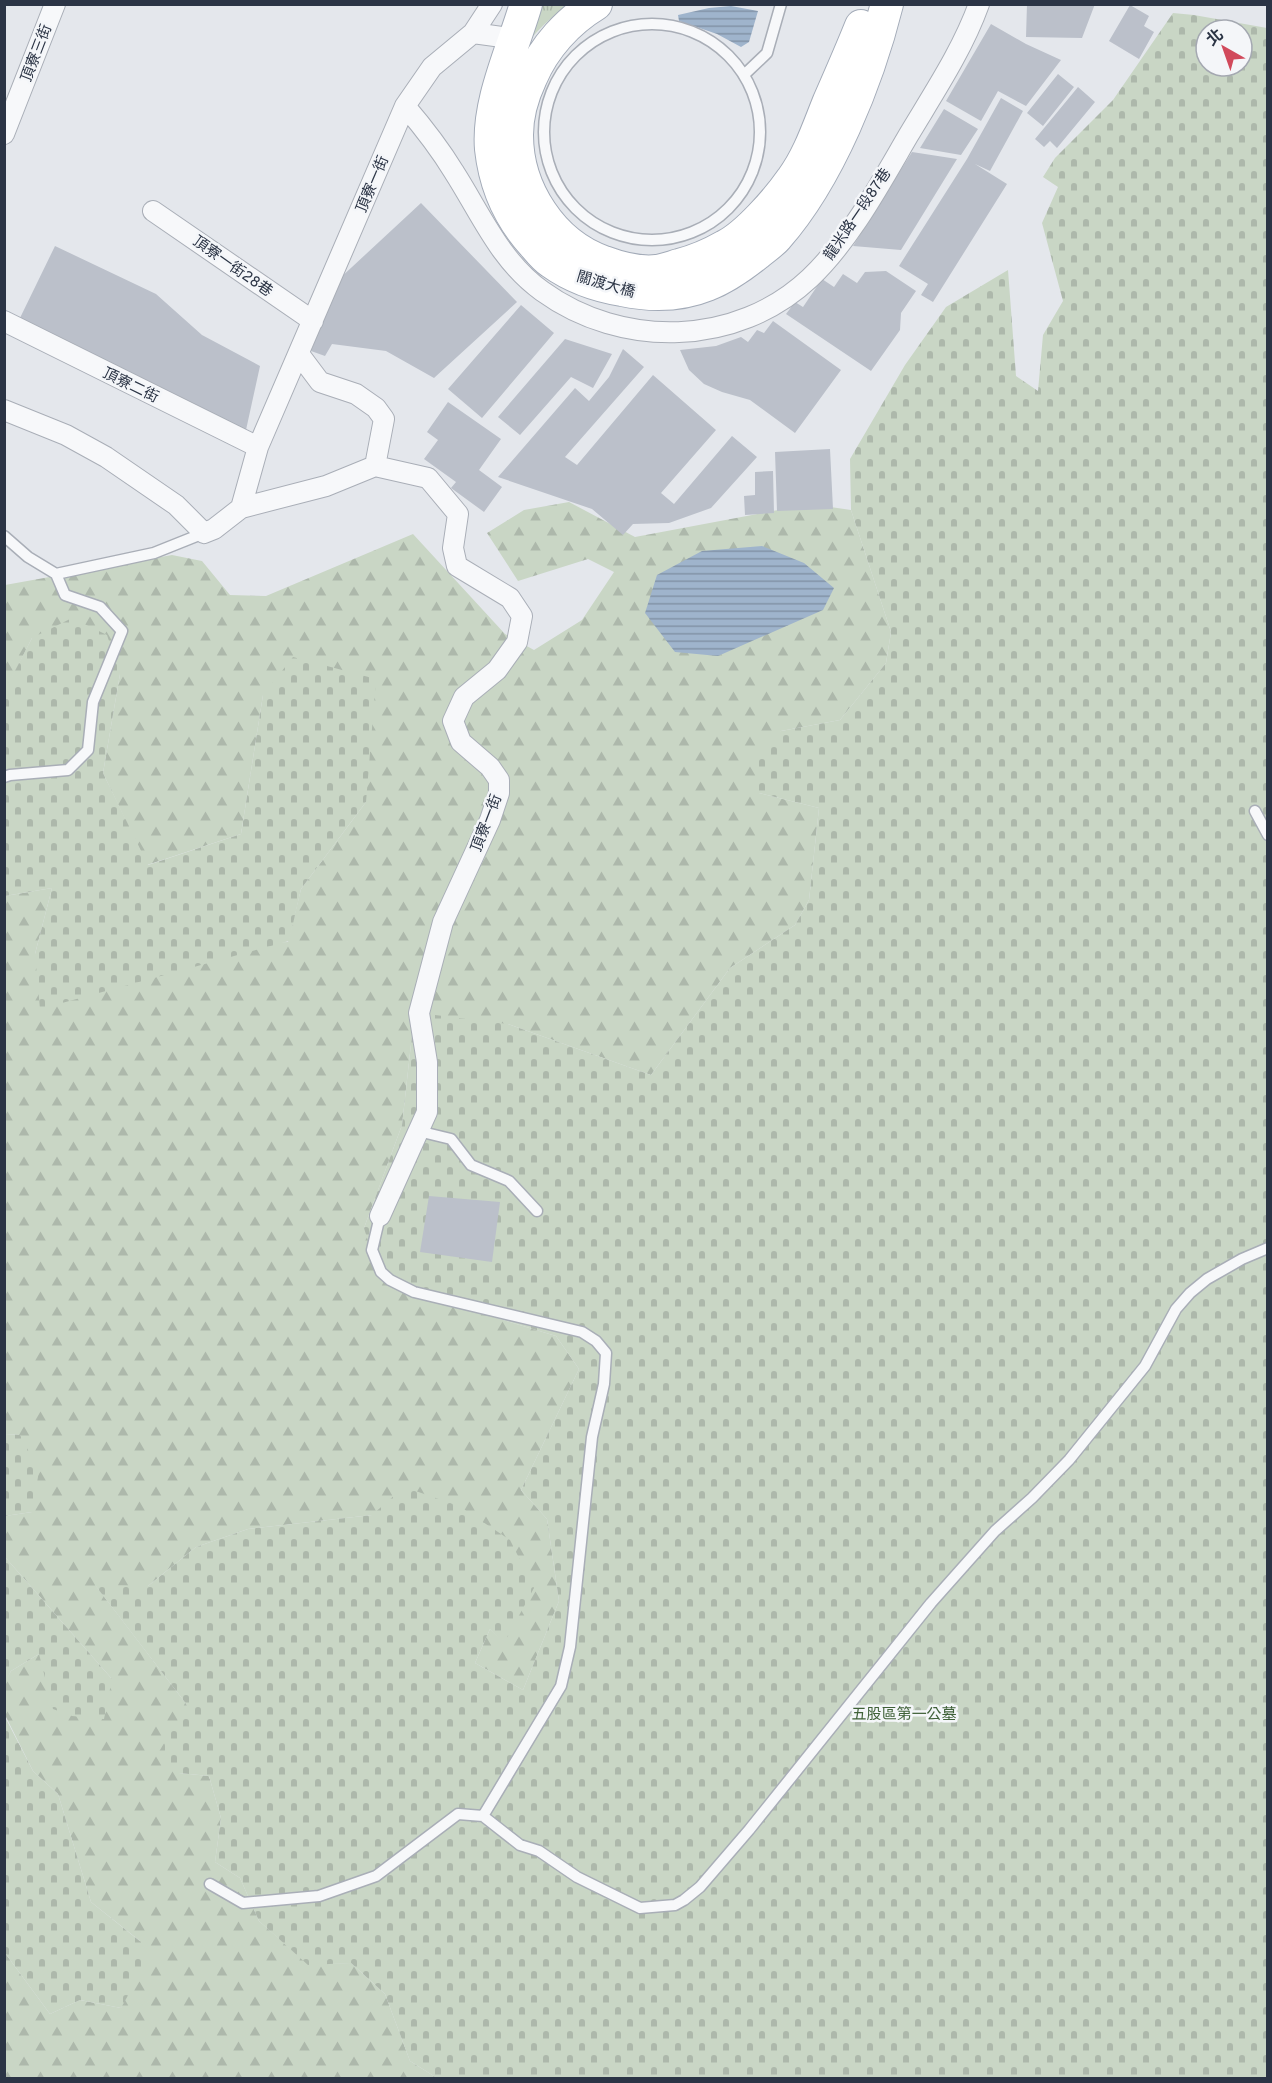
<svg xmlns="http://www.w3.org/2000/svg" width="1272" height="2083" viewBox="0 0 1272 2083" font-family="Overpass,'Noto Sans TC',sans-serif">
	<style>
		.grass { fill: url(#grass-tufts) }
		.forest { fill: url(#forest-firs) }
		.cemetery { fill: url(#cemetery-stones); fill-rule: evenodd }
		.water { fill: url(#water-rules) }
		.building { fill: #bbc0ca }
		.lines { fill: none; stroke-linecap: round; stroke-linejoin: round }
		.service-casing { stroke: #a9aeb7; stroke-width: 13 }
		.minor-casing { stroke: #a9aeb7; stroke-width: 22 }
		.primary-casing { stroke: #a3abb8; stroke-width: 34 }
		.service { stroke: #f7f8fa; stroke-width: 10 }
		.minor { stroke: #f7f8fa; stroke-width: 20 }
		.primary { stroke: #fff; stroke-width: 32 }
		.labels { text-anchor: middle; stroke-width: 5; stroke-linejoin: round; paint-order: stroke }
		.street-label { font-size: 15px; fill: #2b3445; stroke: #f4f6f9 }
		.park-label { font-size: 15px; fill: #3f6138; stroke: #f4f6f9 }
	</style>
	<defs>
		<pattern id="grass-tufts" width="24" height="20" patternUnits="userSpaceOnUse" patternTransform="scale(1.5)"><rect width="24" height="20" fill="#c9d6c5"/><path d="M3 7l-1-3M5 7V3M7 7l1-3M15 17l-1-3M17 17v-4M19 17l1-3" fill="none" stroke="#adb8ab"/></pattern>
		<pattern id="forest-firs" width="22" height="20" patternUnits="userSpaceOnUse" patternTransform="scale(1.5)"><rect width="22" height="20" fill="#c9d6c5"/><path d="M5 1l3.5 6h-7zM16 11l3.5 6h-7z" fill="#adb8ab"/></pattern>
		<pattern id="cemetery-stones" width="16" height="16" patternUnits="userSpaceOnUse" patternTransform="scale(1.5)"><rect width="16" height="16" fill="#c9d6c5"/><path d="M2 7V4a2 2 0 0 1 4 0v3zM10 15v-3a2 2 0 0 1 4 0v3z" fill="#adb8ab"/></pattern>
		<pattern id="water-rules" width="6" height="5" patternUnits="userSpaceOnUse" patternTransform="scale(1.5)"><rect width="6" height="5" fill="#9fb4cc"/><path d="M0 2.5h6" fill="none" stroke="#8293a7"/></pattern>
	</defs>
	<rect width="100%" height="100%" fill="#e4e7ec"/>
	<path class="grass" d="M 536,5 L 570,5 C 549,17 535,33 520,52 Z"/>
	<path class="forest" d="M 569,502 L 635,537 L 810,504 L 851,510 L 891,632 L 886,663 L 840,720 L 781,731 L 759,793 L 819,808 L 809,900 L 795,925 L 730,968 L 651,1075 L 508,1024 L 412,1035 L 402,1125 L 364,1228 L 421,1295 L 556,1336 L 579,1369 L 521,1490 L 547,1519 L 559,1601 L 523,1690 L 475,1663 L 490,1629 L 505,1643 L 372,1515 L 248,1529 L 196,1547 L 148,1586 L 96,1586 L 187,1705 L 179,1773 L 209,1776 L 221,1818 L 215,1862 L 240,1878 L 259,1921 L 308,1964 L 351,1963 L 385,1994 L 410,2061 L 437,2078 L 5,2078 L 5,1953 L 50,2014 L 80,2000 L 121,2008 L 140,1941 L 91,1902 L 58,1794 L 33,1771 L 5,1715 L 4,1684 L 11,1671 L 39,1654 L 112,1679 L 5,1557 L 5,1516 L 32,1512 L 20,1435 L 5,1434 L 5,896 L 52,888 L 35,954 L 288,942 L 301,889 L 366,802 L 263,695 L 241,834 L 147,865 L 103,773 L 120,674 L 32,638 L 5,692 L 5,585 L 172,555 L 202,561 L 230,595 L 266,596 L 413,534 L 505,634 L 534,650 L 582,620 L 614,572 L 588,559 L 518,581 L 487,533 L 524,510 Z"/>
	<path class="cemetery" d="M 1173,13 L 1194,15 L 1267,28 L 1267,2078 L 437,2078 L 410,2061 L 385,1994 L 351,1963 L 308,1965 L 259,1921 L 240,1878 L 215,1862 L 221,1818 L 209,1776 L 179,1773 L 157,1755 L 187,1705 L 95,1585 L 148,1586 L 196,1547 L 248,1529 L 372,1515 L 404,1487 L 459,1506 L 510,1540 L 534,1588 L 504,1643 L 490,1629 L 475,1663 L 523,1690 L 559,1601 L 547,1519 L 521,1490 L 579,1369 L 556,1336 L 421,1295 L 373,1257 L 364,1228 L 402,1125 L 412,1035 L 435,1015 L 508,1024 L 651,1075 L 730,968 L 795,925 L 809,900 L 819,808 L 759,793 L 757,750 L 781,731 L 840,720 L 886,663 L 891,632 L 851,510 L 850,459 L 905,365 L 946,307 L 1008,270 L 1016,376 L 1038,391 L 1043,335 L 1063,301 L 1042,223 L 1058,187 L 1043,177 L 1055,158 L 1113,100 ZM 1206,30 L 1242,30 L 1242,66 L 1206,66 Z
		M 72,618 L 107,635 L 120,674 L 103,773 L 148,865 L 241,834 L 263,695 L 293,657 L 376,679 L 366,802 L 301,889 L 289,941 L 40,1009 L 35,954 L 52,888 L 5,896 L 4,692 L 32,638 Z
		M 5,1434 L 20,1435 L 39,1471 L 32,1512 L 5,1516 Z
		M 5,1557 L 112,1679 L 104,1719 L 72,1716 L 53,1709 L 39,1654 L 11,1671 L 5,1684 Z
		M 4,1715 L 33,1771 L 58,1794 L 91,1902 L 141,1942 L 147,1961 L 121,2008 L 80,2000 L 50,2014 L 5,1953 Z"/>
	<path class="water" d="M 731,6 L 758,11 L 749,42 L 741,47 L 717,34 L 679,21 L 678,15 L 709,8 Z
		M 762,546 L 804,563 L 834,588 L 823,610 L 718,656 L 675,652 L 645,613 L 657,575 L 702,551 Z"/>
	<path class="building" d="M 1027,4 L 1095,4 L 1082,38 L 1026,37 Z
		M 1130,5 L 1149,16 L 1144,26 L 1154,32 L 1139,59 L 1109,41 Z
		M 991,24 L 1026,44 L 1061,60 L 1026,106 L 998,91 L 981,121 L 946,101 Z
		M 1058,74 L 1074,87 L 1043,126 L 1027,113 Z
		M 1078,87 L 1095,102 L 1057,148 L 1050,141 L 1044,147 L 1035,139 Z
		M 1001,98 L 1023,111 L 990,171 L 975,164 L 1007,184 L 933,302 L 921,295 L 928,284 L 899,266 L 967,159 Z
		M 944,109 L 978,129 L 961,155 L 920,148 Z
		M 912,152 L 957,159 L 901,250 L 853,246 Z
		M 421,203 L 517,302 L 434,378 L 386,351 L 332,344 L 325,356 L 311,351 L 338,280 Z
		M 55,246 L 156,294 L 202,335 L 260,366 L 246,430 L 19,320 Z
		M 886,271 L 916,291 L 901,313 L 900,330 L 871,371 L 786,314 L 795,302 L 803,307 L 822,279 L 834,287 L 843,274 L 857,283 L 865,272 Z
		M 521,305 L 554,333 L 482,418 L 448,389 Z
		M 773,321 L 841,370 L 795,433 L 750,400 L 722,392 L 704,384 L 689,370 L 680,350 L 716,346 L 741,337 L 748,342 L 757,330 L 764,333 Z
		M 565,339 L 612,354 L 593,388 L 571,377 L 520,435 L 498,417 Z
		M 623,349 L 644,367 L 565,457 L 577,465 L 653,375 L 716,430 L 661,493 L 674,504 L 732,436 L 757,457 L 711,508 L 669,523 L 633,524 L 623,535 L 592,509 L 498,477 L 575,388 L 589,401 L 609,377 Z
		M 448,402 L 501,439 L 479,470 L 502,487 L 484,512 L 451,488 L 456,482 L 424,459 L 438,440 L 427,432 Z
		M 830,449 L 833,509 L 777,511 L 775,452 Z
		M 773,471 L 774,513 L 745,515 L 744,496 L 755,495 L 755,472 Z
		M 429,1196 L 500,1202 L 492,1262 L 420,1252 Z"/>
	<g class="lines">
		<g class="service-casing">
			<path id="service" d="M544 132a108 108 0 1 1 216 0a108 108 0 1 1-216 0Z
				M 746,73 L 767,53 L 781,4
				M 4,536 L 28,557 L 56,574 L 65,595 L 100,607 L 122,631 L 93,702 L 88,750 L 68,770 L 10,775 L 4,777
				M 56,574 L 154,553 L 204,533
				M 1255,811 L 1268,835
				M 418,1131 L 451,1139 L 471,1165 L 509,1181 L 537,1211
				M 380,1216 L 372,1250 L 381,1272 L 390,1280 L 414,1292 L 582,1332 L 596,1341 L 606,1353 L 604,1384 L 592,1437 L 570,1647 L 561,1686 L 483,1816
				M 210,1884 L 243,1903 L 319,1896 L 376,1876 L 458,1814 L 483,1816 L 520,1845 L 539,1851 L 577,1877 L 640,1908 L 675,1905 L 684,1900 L 700,1887 L 749,1830 L 931,1603 L 995,1531 L 1032,1498 L 1069,1460 L 1145,1366 L 1176,1309 L 1190,1293 L 1207,1279 L 1242,1259 L 1268,1248"/>
		</g>
		<g class="minor-casing">
			<path id="minor" d="M 473,33 L 492,4
				M 405,106 C 423,127 440,149 454,172 C 481,214 500,261 542,291 C 622,349 737,347 810,278 C 850,240 880,184 908,136 C 933,94 962,51 979,4
				M 4,134 L 55,4
				M 153,211 L 313,321
				M 4,321 L 258,447
				M 4,410 L 66,435 L 106,457 L 176,505 L 204,533 L 214,529 L 241,508 L 326,486 L 375,466 L 384,419 L 376,408 L 356,394 L 320,382 L 299,354
				M 375,466 L 428,478 L 458,514 L 453,548 L 457,566 L 510,598 L 522,616 L 517,642 L 497,670 L 464,697 L 453,721 L 461,742 L 490,767 L 499,780 L 499,793 L 490,820 L 443,922 L 419,1013 L 427,1062 L 427,1112 L 380,1216
				M 241,508 L 258,447 L 405,106 L 432,67 L 473,33 L 516,39"/>
		</g>
		<g class="primary-casing">
			<path id="primary" d="M 526,4 C 513,49 487,102 491,149 C 495,186 510,219 535,246 C 540,252 545,258 551,262 C 572,277 597,286 622,290 C 650,296 680,296 707,285 C 725,278 742,266 757,254 C 764,248 772,243 777,237 C 829,178 868,80 887,4
				M 596,4 C 568,21 544,47 531,78 C 523,95 517,115 517,135 C 517,189 552,244 604,262 C 620,268 639,273 657,271 C 664,270 672,267 679,265 C 695,261 711,254 725,246 C 747,235 778,199 792,179 C 809,156 818,128 829,101 C 840,76 851,51 861,26"/>
		</g>
		<use href="#service" class="service"/>
		<use href="#minor" class="minor"/>
		<use href="#primary" class="primary"/>
	</g>
	<g class="labels">
		<g class="street-label">
			<text transform="translate(36 53) rotate(-69)" y="5">頂寮三街</text>
			<text transform="translate(372 184) rotate(-67)" y="5">頂寮一街</text>
			<text transform="translate(857 214) rotate(-56)" y="5">龍米路一段87巷</text>
			<text transform="translate(233 266) rotate(35)" y="5">頂寮一街28巷</text>
			<text transform="translate(606 284) rotate(16)" y="5">關渡大橋</text>
			<text transform="translate(131 385) rotate(26)" y="5">頂寮二街</text>
			<text transform="translate(486 823) rotate(-69)" y="5">頂寮一街</text>
		</g>
		<g class="park-label">
			<text x="904" y="1719">五股區第一公墓</text>
		</g>
	</g>
	<rect width="1272" height="2083" fill="none" stroke="#2b3445" stroke-width="12"/>
	<g transform="translate(1224 48) rotate(320)"><circle r="28" fill="#f4f6f9" stroke="#a4a8b1" stroke-width="1.5"/>
	<path d="M0-4.5L10 22L0 15L-10 22Z" fill="#d1495b"/>
	<text y="-9" font-size="16" font-weight="bold" text-anchor="middle" fill="#2b3445">北</text>
	</g>
</svg>
